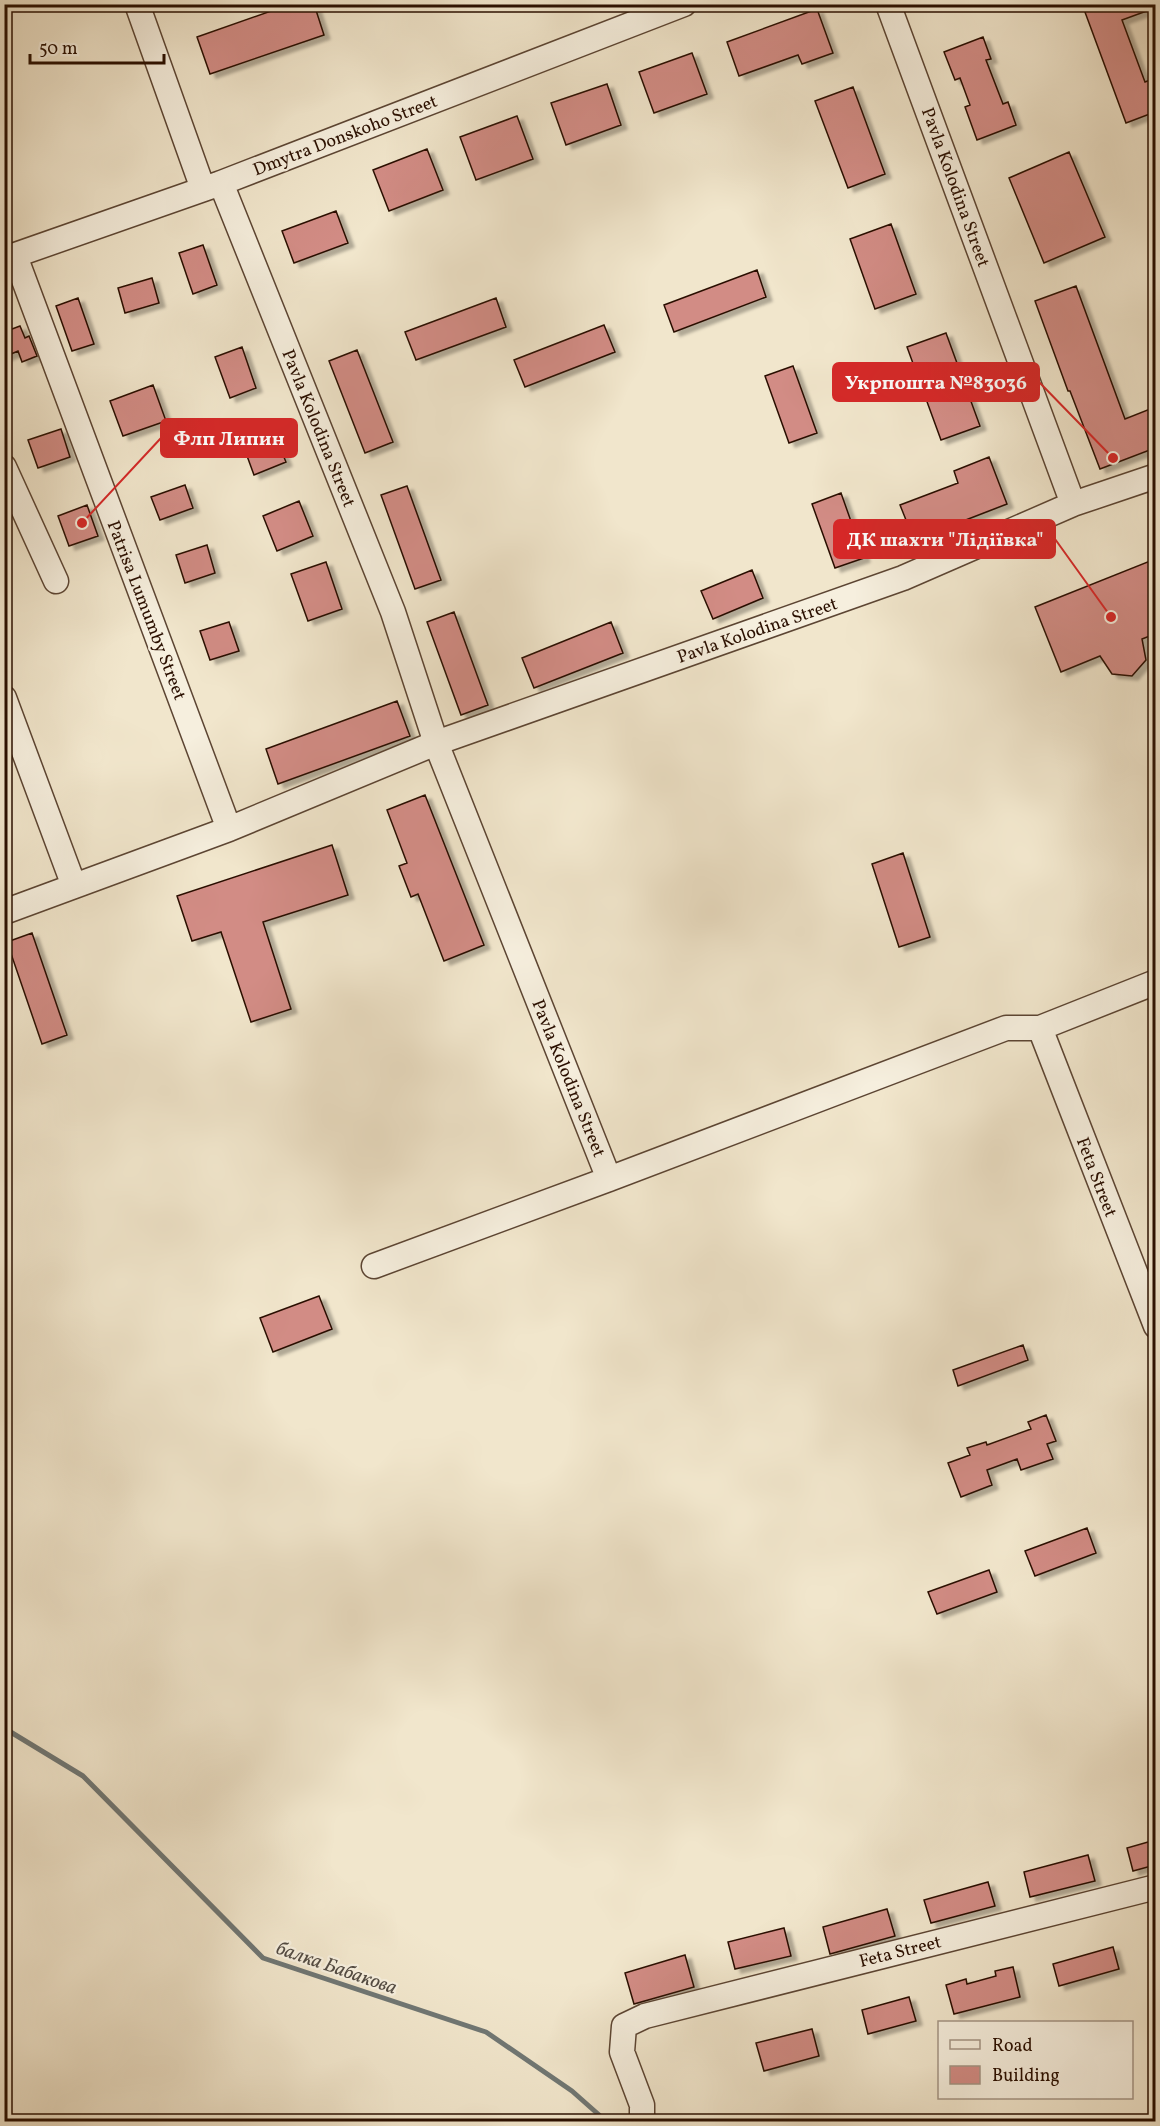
<svg xmlns="http://www.w3.org/2000/svg" width="1160" height="2126" viewBox="0 0 1160 2126" font-family="Vollkorn,serif">
	<style>
		.lines { fill: none; stroke-linecap: round; stroke-linejoin: round }
		.stream { stroke: #707774; stroke-width: 5 }
		.building { fill: #d28c85; stroke: #2a0f00; stroke-width: 1.5; filter: url(#shadow) }
		.minor-casing { stroke: #5c4533; stroke-width: 27 }
		.minor { stroke: #f6efde; stroke-width: 24 }
		.labels { text-anchor: middle; stroke-width: 4.5; stroke-linejoin: round; paint-order: stroke }
		.street-label { font-size: 18px; fill: #2a0f00; stroke: #f6efde }
		.water-label { font-size: 20px; font-style: italic; fill: #534c44; stroke: #f6efde }
		.leader { fill: none; stroke: #d62828; stroke-width: 2 }
		.callout-dot { fill: #d62828; stroke: #f6efde; stroke-width: 2 }
		.callout { fill: #d62828; stroke: #d62828; stroke-width: 2 }
		.callout-label { font-size: 20px; text-anchor: middle; font-weight: bold; fill: #fff }
	</style>
	<defs>
		<filter id="shadow"><feDropShadow dx="6" dy="4" stdDeviation="1.5" flood-color="#0004"/></filter>
	</defs>
	<rect width="100%" height="100%" fill="#f1e6cc"/>
	<filter id="stains"><feTurbulence type="fractalNoise" baseFrequency=".00333" numOctaves="4"/><feColorMatrix values="0 0 0 0 .2 0 0 0 0 .09 0 0 0 0 .02 0 0 0 .5 -.17"/></filter>
	<radialGradient id="worn" r=".72"><stop offset=".6" stop-color="#630" stop-opacity="0"/><stop offset="1" stop-color="#630" stop-opacity=".3"/></radialGradient>
	<g class="lines">
		<path class="stream" d="M 4,1728 L 83,1776 L 263,1958 L 486,2032 L 572,2091 L 607,2122"/>
	</g>
	<path class="building" d="M 291,4 L 314,4 L 324,35 L 210,74 L 197,37 Z
		M 1082,4 L 1155,4 L 1155,8 L 1122,20 L 1145,82 L 1155,78 L 1155,112 L 1126,123 Z
		M 817,9 L 833,53 L 802,64 L 798,55 L 739,76 L 727,42 Z
		M 983,37 L 991,59 L 986,60 L 1003,104 L 1008,102 L 1016,125 L 977,140 L 965,107 L 970,105 L 960,78 L 955,80 L 944,52 Z
		M 692,53 L 707,94 L 654,113 L 639,72 Z
		M 607,84 L 621,125 L 566,145 L 551,103 Z
		M 853,87 L 885,174 L 848,188 L 815,101 Z
		M 517,116 L 533,159 L 476,180 L 460,137 Z
		M 427,149 L 443,190 L 389,211 L 373,170 Z
		M 1069,152 L 1105,237 L 1044,263 L 1009,178 Z
		M 336,211 L 348,243 L 294,263 L 282,231 Z
		M 891,224 L 916,294 L 875,309 L 850,239 Z
		M 203,245 L 217,285 L 193,294 L 179,253 Z
		M 757,270 L 766,297 L 674,332 L 664,305 Z
		M 152,278 L 159,303 L 125,313 L 118,288 Z
		M 1076,286 L 1125,419 L 1155,407 L 1155,448 L 1100,469 L 1070,391 L 1068,391 L 1035,301 Z
		M 78,298 L 94,344 L 72,351 L 56,306 Z
		M 496,298 L 506,327 L 416,360 L 405,332 Z
		M 604,325 L 615,352 L 525,387 L 514,360 Z
		M 20,326 L 25,338 L 29,336 L 37,356 L 22,362 L 18,351 L 4,357 L 4,332 Z
		M 946,333 L 980,426 L 941,440 L 907,347 Z
		M 242,347 L 256,388 L 230,398 L 215,357 Z
		M 357,350 L 393,442 L 365,453 L 329,361 Z
		M 793,366 L 817,433 L 789,443 L 765,376 Z
		M 153,385 L 166,421 L 123,436 L 110,401 Z
		M 61,429 L 70,457 L 38,468 L 28,440 Z
		M 274,433 L 286,462 L 254,475 L 243,445 Z
		M 989,457 L 1007,504 L 914,540 L 900,505 L 958,483 L 954,471 Z
		M 185,485 L 193,508 L 160,520 L 151,497 Z
		M 407,486 L 441,580 L 415,589 L 381,495 Z
		M 841,493 L 864,558 L 835,568 L 812,504 Z
		M 299,501 L 313,536 L 277,551 L 263,516 Z
		M 87,505 L 98,536 L 69,546 L 58,516 Z
		M 207,545 L 215,573 L 185,583 L 176,555 Z
		M 1155,559 L 1155,634 L 1142,639 L 1146,660 L 1132,676 L 1112,674 L 1100,656 L 1061,672 L 1035,607 Z
		M 326,562 L 342,609 L 308,621 L 291,574 Z
		M 752,570 L 763,598 L 713,619 L 701,591 Z
		M 454,612 L 488,705 L 461,715 L 427,622 Z
		M 229,622 L 239,651 L 210,660 L 200,631 Z
		M 611,622 L 623,653 L 534,688 L 522,658 Z
		M 397,701 L 410,736 L 278,784 L 266,749 Z
		M 425,795 L 484,945 L 444,961 L 418,894 L 411,897 L 399,866 L 407,863 L 387,810 Z
		M 332,845 L 348,895 L 263,922 L 291,1009 L 251,1022 L 221,932 L 192,941 L 177,896 Z
		M 903,853 L 930,937 L 899,947 L 872,864 Z
		M 32,933 L 67,1035 L 42,1044 L 7,942 Z
		M 319,1296 L 332,1329 L 273,1352 L 260,1318 Z
		M 1023,1345 L 1028,1360 L 958,1386 L 953,1370 Z
		M 1046,1415 L 1056,1441 L 1047,1444 L 1053,1459 L 1021,1470 L 1017,1459 L 987,1470 L 992,1485 L 961,1497 L 948,1463 L 970,1455 L 967,1448 L 986,1442 L 987,1445 L 1031,1429 L 1028,1422 Z
		M 1087,1528 L 1096,1553 L 1035,1576 L 1025,1551 Z
		M 989,1570 L 997,1592 L 937,1614 L 928,1592 Z
		M 1155,1840 L 1155,1865 L 1133,1871 L 1127,1848 Z
		M 1088,1855 L 1095,1881 L 1030,1897 L 1024,1872 Z
		M 988,1882 L 995,1906 L 931,1923 L 924,1900 Z
		M 887,1909 L 895,1936 L 830,1954 L 823,1927 Z
		M 784,1928 L 791,1956 L 735,1969 L 728,1942 Z
		M 1113,1947 L 1119,1969 L 1059,1986 L 1053,1964 Z
		M 685,1955 L 694,1987 L 634,2004 L 625,1973 Z
		M 1013,1967 L 1020,1997 L 954,2014 L 946,1985 L 966,1979 L 967,1984 L 996,1976 L 995,1971 Z
		M 909,1997 L 916,2021 L 868,2034 L 862,2010 Z
		M 812,2029 L 819,2056 L 764,2071 L 756,2043 Z"/>
	<g class="lines">
		<g class="minor-casing">
			<path id="minor" d="M 137,4 L 203,189
				M 888,4 L 1073,504
				M 221,183 L 393,612 L 436,743 L 609,1179
				M 15,256 L 229,829
				M 4,259 L 221,183 L 684,4
				M 4,467 L 56,581
				M 4,698 L 74,886
				M 4,912 L 229,829 L 436,743 L 903,578 L 1073,504 L 1156,476
				M 1040,1028 L 1156,1326
				M 374,1266 L 609,1179 L 1006,1028 L 1040,1028 L 1156,982
				M 642,2122 L 642,2105 L 622,2052 L 624,2026 L 645,2016 L 1156,1887"/>
		</g>
		<use href="#minor" class="minor"/>
	</g>
	<g class="labels">
		<g class="street-label">
			<text transform="translate(345 135) rotate(-21)" y="6">Dmytra Donskoho Street</text>
			<text transform="translate(956 187) rotate(70)" y="6">Pavla Kolodina Street</text>
			<text transform="translate(319 428) rotate(68)" y="6">Pavla Kolodina Street</text>
			<text transform="translate(147 610) rotate(69)" y="6">Patrisa Lumumby Street</text>
			<text transform="translate(757 630) rotate(-19)" y="6">Pavla Kolodina Street</text>
			<text transform="translate(569 1078) rotate(68)" y="6">Pavla Kolodina Street</text>
			<text transform="translate(1097 1177) rotate(69)" y="6">Feta Street</text>
			<text transform="translate(900 1951) rotate(-14)" y="6">Feta Street</text>
		</g>
		<g class="water-label">
			<text transform="translate(337 1967) rotate(19)" y="7">балка Бабакова</text>
		</g>
	</g>
	<path class="leader" d="M1113 458L1039 382M82 523L161 438M1111 617L1055 539"/>
	<g class="callout-dot">
		<circle cx="1113" cy="458" r="6"/>
		<circle cx="82" cy="523" r="6"/>
		<circle cx="1111" cy="617" r="6"/>
	</g>
	<g class="callout">
		<rect x="833" y="363" width="206" height="38" rx="6"/>
		<rect x="161" y="419" width="136" height="38" rx="6"/>
		<rect x="834" y="520" width="221" height="38" rx="6"/>
	</g>
	<g class="callout-label">
		<text x="936" y="389">Укрпошта №83036</text>
		<text x="229" y="445">Флп Липин</text>
		<text x="945" y="546">ДК шахти "Лідіївка"</text>
	</g>
	<rect width="1160" height="2126" fill="none" stroke="#f1e6cc" stroke-width="24"/>
	<rect x="6" y="6" width="1148" height="2114" fill="none" stroke="#2a0f00" stroke-width="3"/>
	<rect x="12" y="12" width="1136" height="2102" fill="none" stroke="#2a0f00" stroke-width="1.5"/>
	<rect x="938" y="2021" width="195" height="78" fill="#f6efde" stroke="#a49585" stroke-width="1.5"/>
	<rect x="950" y="2040" width="30" height="9" fill="#f6efde" stroke="#a49585" stroke-width="1.5"/>
	<text x="992" y="2051" font-size="18" fill="#2a0f00">Road</text>
	<rect x="950" y="2066" width="30" height="18" fill="#d28c85" stroke="#a49585" stroke-width="1.5"/>
	<text x="992" y="2081" font-size="18" fill="#2a0f00">Building</text>
	<path d="M30 54v9h134v-9" fill="none" stroke="#2a0f00" stroke-width="3"/>
	<text x="39" y="54" font-size="18" fill="#2a0f00" stroke="#f6efde" stroke-width="4.5" paint-order="stroke">50 m</text>
	<rect width="100%" height="100%" filter="url(#stains)"/>
	<rect width="100%" height="100%" fill="url(#worn)"/>
</svg>
